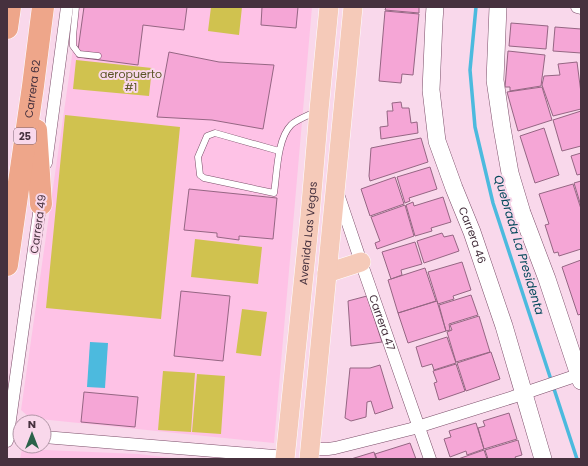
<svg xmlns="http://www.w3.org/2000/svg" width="588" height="466" viewBox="0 0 588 466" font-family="Poppins,sans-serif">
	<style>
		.built { fill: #fec2e6 }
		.green { fill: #d0c24f }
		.water { fill: #4cbade }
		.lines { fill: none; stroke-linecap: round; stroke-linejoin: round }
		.stream { stroke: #4cbade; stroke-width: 3.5 }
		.building { fill: #f5a6d6; stroke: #956683 }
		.lane-casing { stroke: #7c4f6a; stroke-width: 7 }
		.street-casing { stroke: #7c4f6a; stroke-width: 13 }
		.secondary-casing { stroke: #7c4f6a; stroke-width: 18 }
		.primary-casing { stroke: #fff; stroke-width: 20 }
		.highway-casing { stroke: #fff; stroke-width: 23 }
		.lane { stroke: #fff; stroke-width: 6 }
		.street { stroke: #fff; stroke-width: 12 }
		.secondary { stroke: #fff; stroke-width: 17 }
		.primary { stroke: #f5cab9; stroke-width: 19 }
		.highway { stroke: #eea68a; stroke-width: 22 }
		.labels { text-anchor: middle; stroke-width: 4; stroke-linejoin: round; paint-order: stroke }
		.shield { fill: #f9d8eb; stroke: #7c6372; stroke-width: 1 }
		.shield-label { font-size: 10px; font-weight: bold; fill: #46313e }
		.park-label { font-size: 11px; fill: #5b5626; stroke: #f9d8eb }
		.street-label { font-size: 11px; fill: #46313e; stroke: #f9d8eb }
		.water-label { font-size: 12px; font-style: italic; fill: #05495c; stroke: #f9d8eb }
	</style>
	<rect width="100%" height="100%" fill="#f9d8eb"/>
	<path class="built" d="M 79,7 L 312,7 L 274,443 L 30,418 L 21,410 Z
		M 22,449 L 138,454 L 181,459 L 20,459 Z"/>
	<path class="green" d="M 211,7 L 242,7 L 239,35 L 208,31 Z
		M 76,60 L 152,68 L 149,96 L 73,89 Z
		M 65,115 L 180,127 L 161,319 L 46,308 Z
		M 195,239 L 262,247 L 258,284 L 191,277 Z
		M 242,309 L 267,312 L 261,356 L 236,353 Z
		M 163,371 L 195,373 L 191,432 L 158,430 Z
		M 197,374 L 225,376 L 221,434 L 192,432 Z"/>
	<path class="water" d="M 90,342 L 108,343 L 105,388 L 87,387 Z"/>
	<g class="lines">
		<path class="stream" d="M 476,7 L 470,70 L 475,127 L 493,203 L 577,459"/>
	</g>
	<path class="building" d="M 84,7 L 187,7 L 184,30 L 143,25 L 138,65 L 77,57 Z
		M 262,7 L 298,7 L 296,28 L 261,25 Z
		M 386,7 L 419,7 L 419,13 L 385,10 Z
		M 385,11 L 419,14 L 413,75 L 402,74 L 401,83 L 379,81 Z
		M 511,23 L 548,26 L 546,49 L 509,46 Z
		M 555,27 L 581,29 L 581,53 L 553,51 Z
		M 508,51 L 545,55 L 541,86 L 510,91 L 510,87 L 505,87 Z
		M 169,52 L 219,62 L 274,65 L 263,129 L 212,120 L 157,117 Z
		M 577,62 L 581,93 L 581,109 L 553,116 L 542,85 L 544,76 L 560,75 L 558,64 Z
		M 542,87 L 552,120 L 518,131 L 507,92 Z
		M 401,102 L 402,108 L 409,108 L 411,123 L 417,122 L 418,133 L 381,139 L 380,127 L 388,126 L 387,111 L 393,111 L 392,103 Z
		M 581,111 L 581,146 L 562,151 L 553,120 Z
		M 544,128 L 559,175 L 535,183 L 520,136 Z
		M 421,138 L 428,162 L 370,181 L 369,176 L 371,148 Z
		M 581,153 L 581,174 L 577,175 L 571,156 Z
		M 430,167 L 437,189 L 409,198 L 410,201 L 405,203 L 397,177 Z
		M 395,177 L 404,204 L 370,216 L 361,189 Z
		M 581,181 L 581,206 L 574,183 Z
		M 573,184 L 581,209 L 581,249 L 559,256 L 558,252 L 554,253 L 545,225 L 549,224 L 539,194 Z
		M 189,189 L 277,198 L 273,239 L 239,236 L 239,240 L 217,237 L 217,233 L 184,230 Z
		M 443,197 L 451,222 L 431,228 L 432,231 L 415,236 L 406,205 L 413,202 L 414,206 Z
		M 405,205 L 414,236 L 377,249 L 375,243 L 380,241 L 371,217 Z
		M 442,233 L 444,237 L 453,235 L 459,251 L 424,263 L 417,241 Z
		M 415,242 L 422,264 L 401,270 L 402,275 L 391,279 L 382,252 Z
		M 581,260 L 581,314 L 578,315 L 562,267 Z
		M 462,262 L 471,290 L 453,296 L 454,299 L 438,304 L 428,272 Z
		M 425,268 L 436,301 L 398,313 L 388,280 Z
		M 181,291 L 230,296 L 223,361 L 174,356 Z
		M 471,295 L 478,315 L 449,324 L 450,330 L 446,331 L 439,305 Z
		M 367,296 L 382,342 L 351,346 L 348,301 Z
		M 437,301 L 446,331 L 408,343 L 398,313 Z
		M 479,316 L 490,352 L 456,362 L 447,332 L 452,330 L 450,325 Z
		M 447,337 L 456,363 L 434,370 L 432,364 L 422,367 L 416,347 Z
		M 491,352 L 500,379 L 466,391 L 457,363 Z
		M 456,364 L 465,391 L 439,400 L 434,383 L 437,382 L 433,371 Z
		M 380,365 L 393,408 L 375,414 L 371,401 L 367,402 L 366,417 L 351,421 L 345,418 L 350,368 L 370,368 Z
		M 84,392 L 138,397 L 135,427 L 81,422 Z
		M 509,413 L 517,439 L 484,449 L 478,428 L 485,426 L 483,421 Z
		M 476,423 L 484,449 L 467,455 L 466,451 L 450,457 L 444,439 L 451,437 L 449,431 Z
		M 518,440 L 522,455 L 515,457 L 516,459 L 488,459 L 485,450 Z
		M 410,443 L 416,459 L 377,459 L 375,454 Z
		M 484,450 L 487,459 L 458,459 Z
		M 374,452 L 376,459 L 351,459 Z"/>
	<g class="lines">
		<g class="lane-casing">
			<path id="lane" d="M 76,7 L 73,36 L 73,46 L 79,54 L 98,56
				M 279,151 L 215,133 L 207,136 L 198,157 L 200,175 L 204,178 L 274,193 C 277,174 277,139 291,125 C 296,120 309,115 315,112"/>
		</g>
		<g class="street-casing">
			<g id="street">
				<path d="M 577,7 L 581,8"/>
				<path d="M 46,163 L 67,7"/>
				<path id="s1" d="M 338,194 L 361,262 L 430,459"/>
				<path d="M 8,434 L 20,435"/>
				<path d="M 44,437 L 286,457"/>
				<path d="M 7,441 L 41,199"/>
				<path d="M 310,449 L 328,449 L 335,448 L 411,429 L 513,397 L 581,374"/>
			</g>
		</g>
		<g class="secondary-casing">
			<g id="secondary">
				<path id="s2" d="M 435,7 L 434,21 L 431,90 L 437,141 L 454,188 L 472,232 L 504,326 L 543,459"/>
				<path d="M 498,7 L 495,80 L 502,128 L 510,173 L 522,213 L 547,279 L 581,381"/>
			</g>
		</g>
		<g class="primary-casing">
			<g id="primary">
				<path d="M 327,273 L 361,262"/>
				<path id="s3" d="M 285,459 L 310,216 L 319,110 L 329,7"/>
				<path d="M 309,459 L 353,7"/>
			</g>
		</g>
		<g class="highway-casing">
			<g id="highway">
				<path d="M 7,28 L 10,7"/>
				<path d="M 36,130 L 41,204"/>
				<path id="s4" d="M 7,265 L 33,86 L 43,7"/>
			</g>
		</g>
		<use href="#lane" class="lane"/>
		<use href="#street" class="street"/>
		<use href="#secondary" class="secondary"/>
		<use href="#primary" class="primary"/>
		<use href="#highway" class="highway"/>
	</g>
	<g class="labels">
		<rect class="shield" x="14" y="128" width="22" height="16" rx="3"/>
		<g class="shield-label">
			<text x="25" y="140">25</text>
		</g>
		<g class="park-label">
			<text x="131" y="78">aeropuerto<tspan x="131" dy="13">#1</tspan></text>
		</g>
		<g class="street-label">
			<text dy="4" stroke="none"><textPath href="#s4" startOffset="178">Carrera 62</textPath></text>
			<text transform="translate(38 224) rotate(-82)" y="4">Carrera 49</text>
			<text dy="4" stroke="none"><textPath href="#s3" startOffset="227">Avenida Las Vegas</textPath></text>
			<text dy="4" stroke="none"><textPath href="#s2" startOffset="235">Carrera 46</textPath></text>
			<text dy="4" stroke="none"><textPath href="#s1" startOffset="136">Carrera 47</textPath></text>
		</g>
		<g class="water-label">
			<text transform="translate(519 245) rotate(73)" y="4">Quebrada La Presidenta</text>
		</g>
	</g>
	<rect width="588" height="466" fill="none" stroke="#46313e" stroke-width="16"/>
	<g transform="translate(32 434)"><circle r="19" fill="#f9d8eb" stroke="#b195a6"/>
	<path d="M0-3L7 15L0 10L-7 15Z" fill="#2b634a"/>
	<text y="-6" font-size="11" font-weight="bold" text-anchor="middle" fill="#46313e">N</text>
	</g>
</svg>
